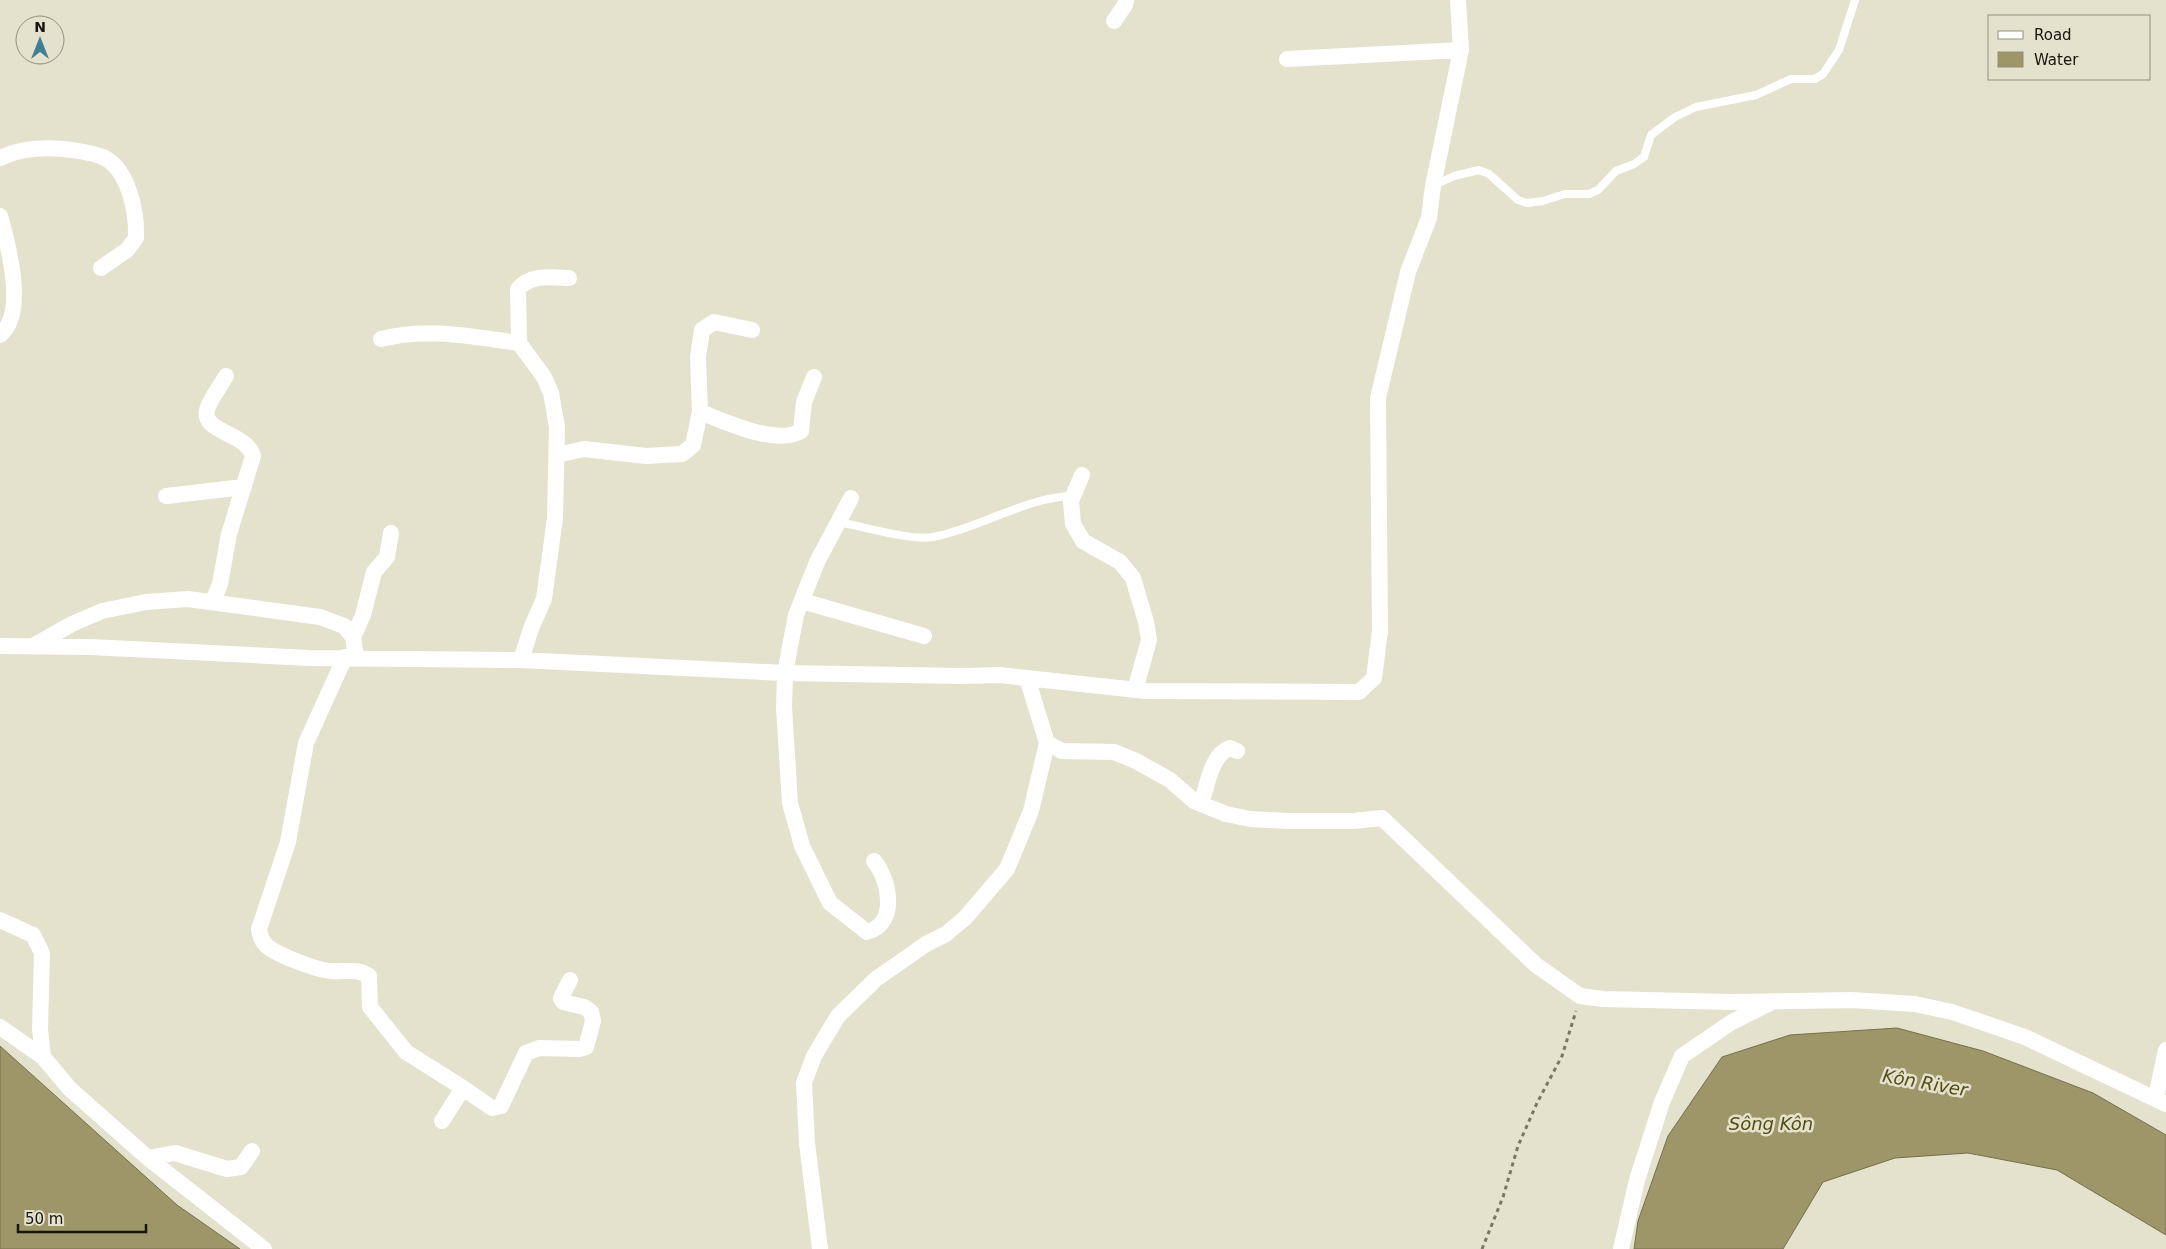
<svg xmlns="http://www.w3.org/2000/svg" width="2166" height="1249" viewBox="0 0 2166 1249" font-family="'DejaVu Sans',sans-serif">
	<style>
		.water { fill: #9d9669; stroke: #756f4e }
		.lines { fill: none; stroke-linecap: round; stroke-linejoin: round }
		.path { stroke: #797669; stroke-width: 3; stroke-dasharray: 4 4; stroke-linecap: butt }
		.service { stroke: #fff; stroke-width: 8 }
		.minor { stroke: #fff; stroke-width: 16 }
		.labels { text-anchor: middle; stroke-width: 5; stroke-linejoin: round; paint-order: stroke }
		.water-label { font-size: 18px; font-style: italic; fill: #544c13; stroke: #e4e1cc }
	</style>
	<rect width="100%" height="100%" fill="#e4e1cc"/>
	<path class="water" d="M 1897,1028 L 1983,1051 L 2093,1093 L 2166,1135 L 2166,1235 L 2057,1170 L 1968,1153 L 1895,1158 L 1823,1182 L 1783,1249 L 1634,1249 L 1638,1221 L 1668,1136 L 1722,1057 L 1790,1035 Z
		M 0,1046 L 177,1205 L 240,1249 L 0,1249 Z"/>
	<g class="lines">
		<path class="path" d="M 1482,1249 L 1503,1197 L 1518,1146 L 1537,1103 L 1562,1056 L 1576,1011"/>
		<path class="service" d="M 1435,185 L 1454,176 L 1479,170 L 1489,174 L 1518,200 L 1527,203 L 1543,201 L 1565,194 L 1589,194 L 1598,190 L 1616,171 L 1634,164 L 1644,157 L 1651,135 L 1675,117 L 1696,107 L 1756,95 L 1791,79 L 1815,79 L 1823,74 L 1839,50 L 1855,0
			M 838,522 C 862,526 911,541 933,537 C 981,528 1025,497 1073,496"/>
		<path class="minor" d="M 1114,21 L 1125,5 L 1126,0
			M 1287,59 L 1461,50
			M 0,158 C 20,148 42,147 64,149 C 77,151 93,152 105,158 C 129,171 137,213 136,238 L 127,250 L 101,268
			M 0,216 C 8,244 27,314 0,335
			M 381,339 C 427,327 473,337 519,343
			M 700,412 C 726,422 777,446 801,431 L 804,402 L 814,377
			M 557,455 L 584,449 L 646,456 L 682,454 L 693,445 L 700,412 L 698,357 L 702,330 L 714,322 L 752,330
			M 1082,475 L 1071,501 L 1073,524 L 1083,541 L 1120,562 L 1133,578 L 1146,622 L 1149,640 L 1135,690
			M 166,496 L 244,487
			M 851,498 L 817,562 L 796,615 L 785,673 L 784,707 L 790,803 L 802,846 L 830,903 L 867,932 C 898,924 890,880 874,861
			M 213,601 L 220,584 L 229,534 L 253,456 C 247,433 201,432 207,410 C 210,399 220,387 226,376
			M 802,601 L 924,636
			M 353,637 L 363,615 L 374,572 L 387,557 L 391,533
			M 0,646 L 91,647 L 309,658 L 521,660 L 785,673 L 963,676 L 999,675 L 1146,691 L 1359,692 L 1374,678 L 1380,631 L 1378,398 L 1408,272 L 1429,218 L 1433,186 L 1461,50 L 1458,0
			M 33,646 L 72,624 L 102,611 L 146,602 L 188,599 L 320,617 L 344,626 L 353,637 L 356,657
			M 345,657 L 306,743 L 288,842 L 259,929 C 260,936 262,942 267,946 C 277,955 319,971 332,971 C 346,972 357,968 369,976 L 370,1007 L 406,1052 L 463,1088 L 442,1121
			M 521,660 L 532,626 L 544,599 L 555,518 L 557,427 L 551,393 L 544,377 L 519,343 L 518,289 C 531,274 550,277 569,278
			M 1027,678 L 1047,743 L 1062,751 L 1114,752 L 1136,761 L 1170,780 L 1194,801 L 1226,814 L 1250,819 L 1287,821 L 1353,821 L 1382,818 L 1536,965 L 1580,996 L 1603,999 L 1732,1002 L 1851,1000 L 1915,1004 L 1952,1012 L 2025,1037 L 2166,1104
			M 1201,804 C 1207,787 1211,754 1230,748 L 1237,751
			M 0,920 L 33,935 L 42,953 L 40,1029 L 43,1057 L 70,1089 L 148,1158 L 264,1249
			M 0,1027 L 43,1057
			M 463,1088 L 492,1108 L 501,1106 L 526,1053 L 539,1048 L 580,1049 L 586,1047 L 593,1021 L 591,1012 L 584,1007 L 563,1002 L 561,998 L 570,980
			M 2156,1097 L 2166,1050
			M 148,1158 L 175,1153 L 227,1169 L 241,1167 L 252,1151
			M 820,1249 L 807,1143 L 804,1083 L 814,1056 L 838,1016 L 876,979 L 926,944 L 946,934 L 965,918 L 1007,869 L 1031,811 L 1047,743
			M 1621,1249 L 1637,1180 L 1662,1102 L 1682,1056 L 1732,1022 L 1770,1003"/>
	</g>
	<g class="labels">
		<g class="water-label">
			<text transform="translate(1925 1083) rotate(10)" y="6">Kôn River</text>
			<text x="1771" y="1130">Sông Kôn</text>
		</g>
	</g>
	<rect x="1988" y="15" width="162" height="65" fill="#e4e1cc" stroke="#928f80"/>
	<rect x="1998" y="31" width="25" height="8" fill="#ffffff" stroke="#928f80"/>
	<text x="2034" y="40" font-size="15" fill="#17150e">Road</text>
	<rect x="1998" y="52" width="25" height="15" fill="#9d9669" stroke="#928f80"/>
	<text x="2034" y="65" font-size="15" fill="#17150e">Water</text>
	<g transform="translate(40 40)"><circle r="24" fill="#e4e1cc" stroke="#928f80"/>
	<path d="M0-4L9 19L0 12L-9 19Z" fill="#417f94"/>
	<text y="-8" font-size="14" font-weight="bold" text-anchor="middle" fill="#17150e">N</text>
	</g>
	<path d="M18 1224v8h128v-8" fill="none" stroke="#17150e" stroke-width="2.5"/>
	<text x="25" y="1224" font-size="15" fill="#17150e" stroke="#e4e1cc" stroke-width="4" paint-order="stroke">50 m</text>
</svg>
